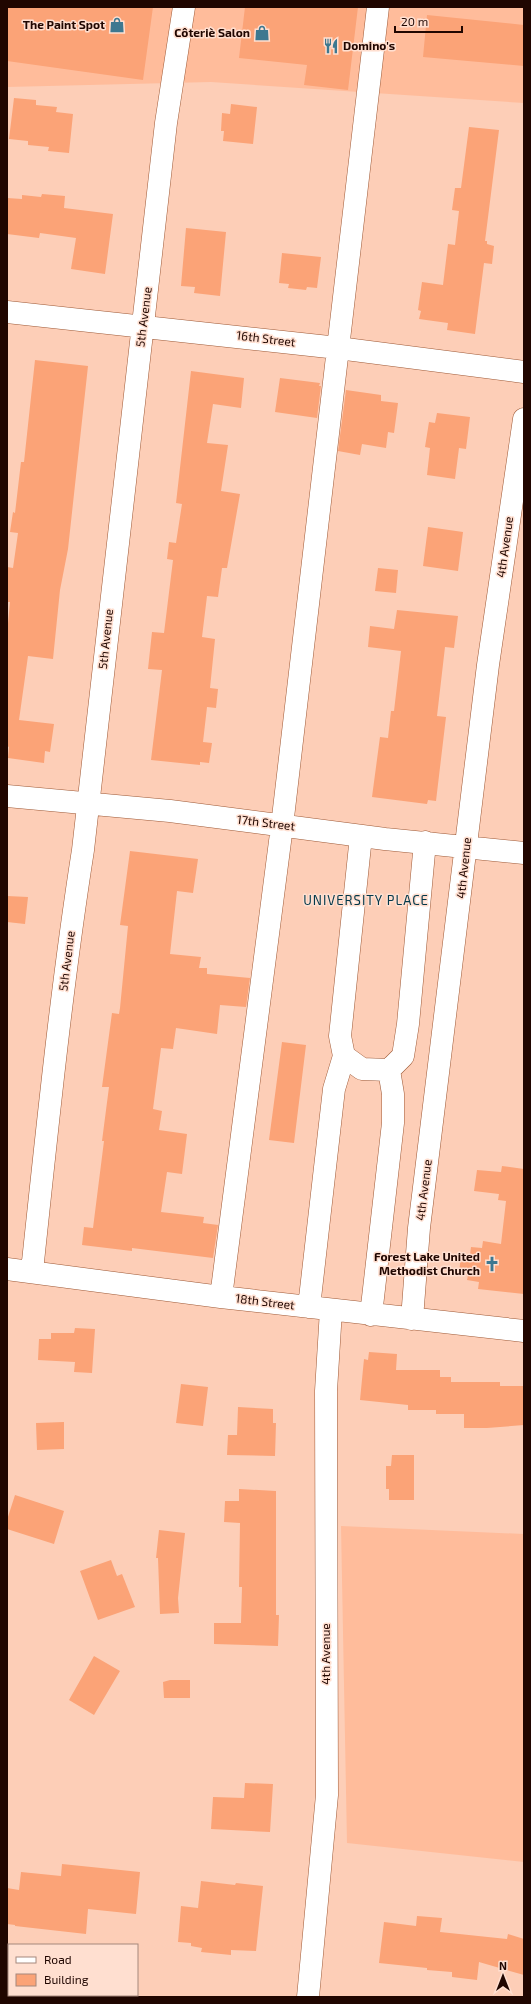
<svg xmlns="http://www.w3.org/2000/svg" width="531" height="2004" viewBox="0 0 531 2004" font-family="'Exo 2',sans-serif">
	<style>
		.built { fill: #ffbc9b }
		.building { fill: #fba377 }
		.lines { fill: none; stroke-linecap: round; stroke-linejoin: round }
		.minor-casing { stroke: #9e5936; stroke-width: 23 }
		.minor { stroke: #fff; stroke-width: 22 }
		.labels { text-anchor: middle; stroke-width: 3; stroke-linejoin: round; paint-order: stroke }
		.poi-label { font-size: 12px; font-weight: bold; fill: #200600; stroke: #ffdfd0; text-anchor: end }
		.street-label { font-size: 12px; fill: #200600; stroke: #ffdfd0 }
		.neighbourhood-label { font-size: 13px; letter-spacing: 1px; fill: #02384a; stroke: #ffdfd0 }
	</style>
	<rect width="100%" height="100%" fill="#fdceb7"/>
	<path class="built" d="M 7,7 L 524,7 L 524,103 L 211,82 L 7,87 Z
		M 341,1526 L 524,1534 L 524,1862 L 347,1843 Z"/>
	<path class="building" d="M 7,7 L 153,7 L 143,80 L 7,61 Z
		M 245,7 L 358,7 L 348,90 L 304,85 L 307,65 L 239,58 Z
		M 427,15 L 524,25 L 524,66 L 423,57 Z
		M 14,98 L 36,100 L 36,105 L 57,107 L 56,112 L 73,114 L 69,153 L 48,151 L 49,147 L 28,145 L 28,141 L 9,139 Z
		M 231,104 L 257,107 L 253,144 L 223,141 L 224,131 L 221,131 L 222,113 L 230,114 Z
		M 469,127 L 499,130 L 485,241 L 487,241 L 487,244 L 494,246 L 492,264 L 484,263 L 475,334 L 447,330 L 448,323 L 419,319 L 421,311 L 418,310 L 422,282 L 443,285 L 448,244 L 455,245 L 459,211 L 452,210 L 455,188 L 461,188 Z
		M 42,194 L 65,196 L 64,208 L 113,214 L 105,274 L 71,269 L 76,238 L 40,233 L 39,238 L 7,234 L 7,198 L 22,199 L 22,195 L 41,197 Z
		M 186,228 L 226,232 L 220,296 L 194,293 L 195,287 L 181,286 Z
		M 282,253 L 321,257 L 317,288 L 307,287 L 306,290 L 288,288 L 289,284 L 279,283 Z
		M 35,360 L 88,366 L 68,549 L 60,590 L 53,659 L 28,656 L 19,720 L 54,724 L 50,752 L 45,751 L 44,763 L 8,758 L 9,747 L 7,746 L 7,634 L 10,602 L 7,602 L 7,567 L 13,568 L 18,533 L 10,532 L 13,512 L 15,513 L 21,462 L 24,462 Z
		M 191,371 L 244,378 L 241,408 L 213,404 L 207,443 L 228,445 L 221,491 L 240,494 L 227,568 L 222,568 L 218,597 L 207,596 L 202,637 L 215,639 L 210,688 L 218,689 L 216,708 L 207,707 L 203,742 L 212,743 L 209,763 L 200,762 L 200,765 L 151,760 L 162,670 L 148,669 L 152,632 L 164,633 L 173,560 L 167,559 L 169,542 L 176,543 L 182,504 L 176,503 Z
		M 280,378 L 320,383 L 319,386 L 321,386 L 317,418 L 275,412 Z
		M 346,390 L 381,395 L 381,401 L 398,403 L 394,433 L 388,432 L 386,448 L 362,444 L 360,455 L 338,451 Z
		M 437,413 L 470,417 L 466,449 L 459,448 L 455,479 L 427,475 L 430,448 L 425,447 L 429,422 L 435,423 Z
		M 428,527 L 463,532 L 458,571 L 423,566 Z
		M 378,568 L 398,570 L 396,593 L 375,591 Z
		M 397,610 L 458,616 L 454,648 L 445,647 L 437,716 L 446,717 L 436,801 L 428,800 L 427,804 L 372,797 L 380,737 L 388,738 L 391,711 L 394,711 L 401,651 L 368,647 L 370,626 L 394,629 Z
		M 130,851 L 198,859 L 193,893 L 177,891 L 170,954 L 201,957 L 199,968 L 207,968 L 207,974 L 250,978 L 246,1007 L 220,1005 L 217,1034 L 176,1028 L 173,1049 L 161,1048 L 153,1109 L 162,1111 L 159,1130 L 187,1134 L 182,1174 L 167,1172 L 161,1212 L 204,1217 L 203,1223 L 218,1225 L 213,1258 L 132,1248 L 132,1251 L 82,1245 L 84,1227 L 93,1228 L 104,1141 L 102,1141 L 109,1087 L 102,1087 L 112,1013 L 119,1014 L 120,1008 L 128,926 L 120,925 Z
		M 7,896 L 28,897 L 25,924 L 7,922 Z
		M 282,1042 L 306,1045 L 294,1143 L 269,1140 Z
		M 502,1166 L 524,1169 L 524,1294 L 478,1289 L 479,1282 L 467,1280 L 468,1275 L 459,1274 L 461,1254 L 470,1255 L 471,1247 L 482,1248 L 483,1241 L 501,1244 L 506,1201 L 498,1200 L 499,1194 L 474,1191 L 477,1170 L 501,1172 Z
		M 75,1328 L 95,1329 L 92,1373 L 74,1372 L 75,1362 L 38,1360 L 39,1339 L 51,1339 L 51,1333 L 74,1333 Z
		M 369,1352 L 397,1354 L 396,1370 L 440,1370 L 440,1377 L 451,1377 L 451,1382 L 500,1382 L 500,1386 L 524,1386 L 524,1425 L 487,1428 L 464,1428 L 464,1414 L 436,1414 L 436,1410 L 408,1410 L 408,1405 L 360,1400 L 364,1359 L 368,1360 Z
		M 181,1384 L 208,1387 L 203,1426 L 176,1423 Z
		M 238,1407 L 273,1409 L 273,1423 L 276,1423 L 275,1456 L 227,1455 L 228,1435 L 237,1435 Z
		M 64,1422 L 64,1449 L 37,1450 L 36,1423 Z
		M 392,1455 L 414,1455 L 414,1500 L 389,1500 L 389,1489 L 386,1489 L 386,1466 L 391,1466 Z
		M 239,1489 L 276,1491 L 276,1615 L 279,1615 L 278,1646 L 214,1644 L 214,1623 L 241,1623 L 242,1587 L 239,1587 L 240,1523 L 224,1522 L 225,1501 L 239,1501 Z
		M 15,1495 L 64,1511 L 54,1544 L 7,1529 L 7,1520 Z
		M 159,1530 L 185,1533 L 178,1598 L 179,1613 L 160,1614 L 158,1558 L 156,1558 Z
		M 111,1560 L 117,1576 L 122,1574 L 135,1607 L 98,1620 L 80,1571 Z
		M 94,1656 L 120,1671 L 94,1715 L 69,1700 Z
		M 170,1680 L 190,1680 L 190,1698 L 164,1698 L 163,1682 Z
		M 245,1783 L 273,1784 L 270,1832 L 211,1829 L 213,1797 L 244,1798 Z
		M 62,1864 L 140,1872 L 136,1914 L 88,1909 L 86,1934 L 15,1926 L 15,1925 L 7,1924 L 7,1888 L 19,1890 L 21,1872 L 61,1876 Z
		M 201,1881 L 235,1885 L 236,1883 L 263,1886 L 256,1951 L 231,1950 L 231,1955 L 201,1952 L 202,1948 L 191,1946 L 191,1943 L 178,1942 L 181,1906 L 198,1908 Z
		M 417,1916 L 442,1918 L 440,1932 L 507,1939 L 508,1934 L 524,1939 L 524,1975 L 479,1962 L 477,1980 L 452,1977 L 452,1972 L 427,1970 L 427,1968 L 379,1963 L 384,1922 L 416,1926 Z"/>
	<g class="lines">
		<g class="minor-casing">
			<path id="minor" d="M 7,312 L 338,348 L 524,372
				M 7,796 L 170,811 L 385,839 L 524,853
				M 361,836 L 340,1036 L 344,1056 L 362,1069 L 389,1070 L 403,1056 L 408,1024 L 425,842
				M 7,1269 L 221,1297 L 524,1331
				M 32,1271 C 47,1131 61,990 83,850 L 166,123 L 184,7
				M 221,1297 L 282,826 L 378,7
				M 309,1307 L 334,1089 L 344,1056
				M 371,1315 L 393,1123 L 393,1094 L 389,1070
				M 412,1319 L 419,1228 L 488,665 L 524,419
				M 7,1985 L 9,1985
				M 104,1995 L 121,1997
				M 308,1997 L 327,1795 L 326,1391 L 331,1310"/>
		</g>
		<use href="#minor" class="minor"/>
	</g>
	<defs>
		<g id="shop-bare" transform="scale(1.2)"><path d="M-5-2.5h2.3a2.7 3.5 0 0 1 5.4 0H5L5.5 6h-11ZM-1.5-2.5h3a1.5 2.3 0 0 0-3 0Z" fill="#3d7890" stroke="#ffdfd0" stroke-width="2.5" paint-order="stroke"/></g>
		<g id="restaurant-bare" transform="scale(1.2)"><path d="M-5-6h1v4h1v-4h1v4h1v-4h1v5L-1.5 .5V6h-2V.5L-5-1ZM5-6V6H3V1.5H1.5Q1.5-4 5-6Z" fill="#3d7890" stroke="#ffdfd0" stroke-width="2.5" paint-order="stroke"/></g>
		<g id="church-bare" transform="scale(1.2)"><path d="M-1.2-6h2.4v3.5h3.3v2.4h-3.3V6h-2.4V-.1h-3.3v-2.4h3.3Z" fill="#3d7890" stroke="#ffdfd0" stroke-width="2.5" paint-order="stroke"/></g>
	</defs>
	<g fill-rule="evenodd">
		<use href="#shop-bare" x="117" y="25"/>
		<use href="#shop-bare" x="262" y="33"/>
		<use href="#restaurant-bare" x="331" y="46"/>
		<use href="#church-bare" x="492" y="1264"/>
	</g>
	<g class="labels">
		<g class="poi-label">
			<text x="105" y="29">The Paint Spot</text>
			<text x="250" y="37">Côteriè Salon</text>
			<text x="343" y="50" text-anchor="start">Domino's</text>
			<text x="480" y="1261">Forest Lake United<tspan x="480" dy="14">Methodist Church</tspan></text>
		</g>
		<g class="street-label">
			<text transform="translate(144 317) rotate(-83)" y="4">5th Avenue</text>
			<text transform="translate(266 339) rotate(7)" y="4">16th Street</text>
			<text transform="translate(505 547) rotate(-82)" y="4">4th Avenue</text>
			<text transform="translate(106 639) rotate(-84)" y="4">5th Avenue</text>
			<text transform="translate(266 823) rotate(7)" y="4">17th Street</text>
			<text transform="translate(464 868) rotate(-84)" y="4">4th Avenue</text>
			<text transform="translate(67 961) rotate(-83)" y="4">5th Avenue</text>
			<text transform="translate(424 1190) rotate(-83)" y="4">4th Avenue</text>
			<text transform="translate(265 1302) rotate(7)" y="4">18th Street</text>
			<text transform="translate(326 1654) rotate(-90)" y="4">4th Avenue</text>
		</g>
		<g class="neighbourhood-label">
			<text x="366" y="905">UNIVERSITY PLACE</text>
		</g>
	</g>
	<rect width="531" height="2004" fill="none" stroke="#200600" stroke-width="16"/>
	<rect x="8" y="1944" width="130" height="52" fill="#ffdfd0" stroke="#a6887d"/>
	<rect x="16" y="1957" width="20" height="6" fill="#ffffff" stroke="#a6887d"/>
	<text x="44" y="1964" font-size="12" fill="#200600">Road</text>
	<rect x="16" y="1974" width="20" height="12" fill="#fba377" stroke="#a6887d"/>
	<text x="44" y="1984" font-size="12" fill="#200600">Building</text>
	<g transform="translate(503 1976)" stroke="#ffdfd0" stroke-width="3" paint-order="stroke">
	<path d="M0-3L7 15L0 10L-7 15Z" fill="#200600"/>
	<text y="-6" font-size="11" font-weight="bold" text-anchor="middle" fill="#200600">N</text>
	</g>
	<path d="M395 26v6h67v-6" fill="none" stroke="#200600" stroke-width="2"/>
	<text x="401" y="26" font-size="12" fill="#200600" stroke="#ffdfd0" stroke-width="3" paint-order="stroke">20 m</text>
</svg>
